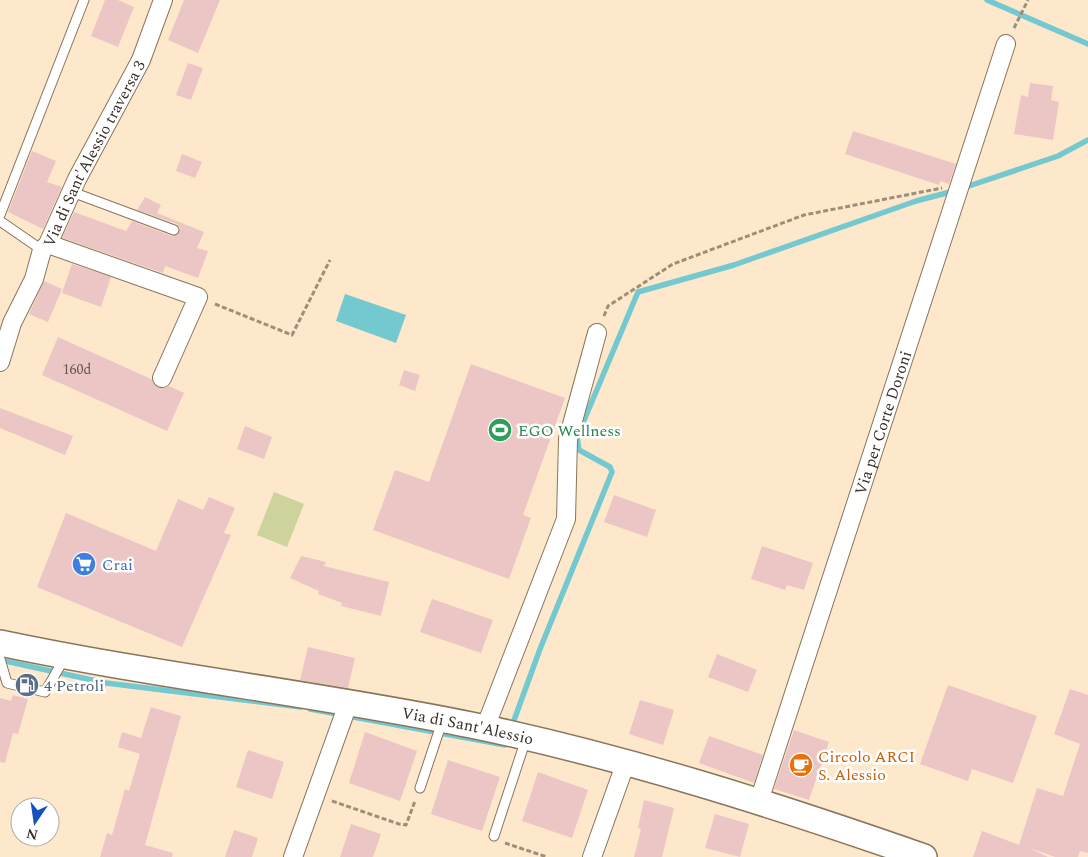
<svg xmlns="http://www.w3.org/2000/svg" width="1088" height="857" viewBox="0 0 1088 857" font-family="Spectral,serif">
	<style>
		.green { fill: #ced29c }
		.water { fill: #74c8cf }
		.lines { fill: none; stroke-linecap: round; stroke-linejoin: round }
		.stream { stroke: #74c8cf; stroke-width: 5.5 }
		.building { fill: #ecc6c4 }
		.lane-casing { stroke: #89755c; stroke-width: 11 }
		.street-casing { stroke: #89755c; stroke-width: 20 }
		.secondary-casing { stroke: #89755c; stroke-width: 28 }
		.path { stroke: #9d8e7a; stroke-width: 3; stroke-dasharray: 5 2.5; stroke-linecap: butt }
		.lane { stroke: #fff; stroke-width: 9 }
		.street { stroke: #fff; stroke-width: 18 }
		.secondary { stroke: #fff; stroke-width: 25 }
		.labels { text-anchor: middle; stroke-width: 5; stroke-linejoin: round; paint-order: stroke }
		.number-label { font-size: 14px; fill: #65554d }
		.street-label { font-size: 16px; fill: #382f25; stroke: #fff }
		.leisure-label { font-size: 16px; fill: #27864d; stroke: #fff; text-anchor: start }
		.shop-label { font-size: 16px; fill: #366cbe; stroke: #fff; text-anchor: start }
		.service-label { font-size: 16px; fill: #4e5e75; stroke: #fff; text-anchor: start }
		.food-label { font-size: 16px; fill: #c56008; stroke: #fff; text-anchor: start }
	</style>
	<rect width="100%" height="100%" fill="#fee8cc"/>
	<path class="green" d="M 274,492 L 304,504 L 287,547 L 257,535 Z"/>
	<path class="water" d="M 345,294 L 406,315 L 396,343 L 336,321 Z"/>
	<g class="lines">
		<path class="stream" d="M 987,0 L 1088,44
			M 963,188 L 1058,156 L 1088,140
			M 0,660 L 106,683 L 301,707
			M 310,709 L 505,745
			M 513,723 L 540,649 L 612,472 L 610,467 L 579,450 L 577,437 L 638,292 L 734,265 L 916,201 L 954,191"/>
	</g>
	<path class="building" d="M 105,0 L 118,0 L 134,7 L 118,47 L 91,36 Z
		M 184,0 L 220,0 L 198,53 L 168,40 Z
		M 188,63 L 203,68 L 191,100 L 176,95 Z
		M 1030,83 L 1053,86 L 1051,100 L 1059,102 L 1053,140 L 1014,134 L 1021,95 L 1028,97 Z
		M 853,131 L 956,164 L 949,184 L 940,181 L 939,185 L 845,154 Z
		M 32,151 L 56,161 L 47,182 L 62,187 L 43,229 L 8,212 Z
		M 182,154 L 202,162 L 195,178 L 176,171 Z
		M 145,197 L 161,205 L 157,213 L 204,232 L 197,248 L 208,251 L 198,278 L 165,266 L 163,273 L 62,238 L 74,212 L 126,231 L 132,221 L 172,236 L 178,234 L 180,228 L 177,224 L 137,210 Z
		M 72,264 L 111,277 L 101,307 L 62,293 Z
		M 44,281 L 62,289 L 48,322 L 29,314 Z
		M 58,337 L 151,379 L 158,388 L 169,386 L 184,393 L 167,431 L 42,375 Z
		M 471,364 L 565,398 L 523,515 L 531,518 L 509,579 L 373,530 L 395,470 L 429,482 Z
		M 404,370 L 420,375 L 415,391 L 399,385 Z
		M 0,408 L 73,436 L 65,455 L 0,428 Z
		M 245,426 L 272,437 L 264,459 L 237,449 Z
		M 614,495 L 656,510 L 647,537 L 604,522 Z
		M 209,497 L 235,508 L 224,533 L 231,535 L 182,647 L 37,587 L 66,513 L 156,551 L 178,499 L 203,510 Z
		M 762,546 L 813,563 L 804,590 L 787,585 L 785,590 L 751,579 Z
		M 301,556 L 326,562 L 324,566 L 389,582 L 381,616 L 341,606 L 342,603 L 318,594 L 319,591 L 290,578 Z
		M 432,599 L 493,620 L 481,653 L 420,632 Z
		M 308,647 L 355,658 L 348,688 L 300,680 Z
		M 717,654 L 757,670 L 748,692 L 708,677 Z
		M 948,685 L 1037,716 L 1013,783 L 972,769 L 968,781 L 920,764 Z
		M 1070,689 L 1088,695 L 1088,853 L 1080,851 L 1078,857 L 1055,857 L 1030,848 L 1048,857 L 973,857 L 982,831 L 1019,845 L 1037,788 L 1063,796 L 1080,744 L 1054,734 Z
		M 13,695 L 28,699 L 18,734 L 13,733 L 5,763 L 0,762 L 0,698 L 11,701 Z
		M 640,700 L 674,710 L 663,745 L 629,734 Z
		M 151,707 L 181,716 L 145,845 L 173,853 L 172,857 L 100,857 L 107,833 L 112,835 L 125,789 L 129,791 L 140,754 L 118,747 L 122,732 L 141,738 Z
		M 794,730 L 829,742 L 809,800 L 774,789 Z
		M 365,732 L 417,751 L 400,801 L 349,783 Z
		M 709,736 L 763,755 L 754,783 L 699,763 Z
		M 248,750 L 284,762 L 272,799 L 236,787 Z
		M 448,760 L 500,777 L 482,831 L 431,814 Z
		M 538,772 L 588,790 L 572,838 L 522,821 Z
		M 644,800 L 674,808 L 662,857 L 634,857 L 641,829 L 638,828 Z
		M 715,814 L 749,824 L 740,857 L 705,848 Z
		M 351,824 L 381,834 L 373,857 L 340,857 Z
		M 234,830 L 258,838 L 252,857 L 225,857 Z"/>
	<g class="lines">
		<g class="lane-casing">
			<path id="lane" d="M 72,192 L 174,230
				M 0,215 L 84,0
				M 0,221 L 42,250
				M 0,659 L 7,683 L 45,692 L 64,659
				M 420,788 L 442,722
				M 494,836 L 526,739"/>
		</g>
		<g class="street-casing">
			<g id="street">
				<path d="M 48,244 L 198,297 L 162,378"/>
				<path id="s1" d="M 0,362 L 12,323 L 34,279 L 42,250 L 48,244 L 77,179 L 141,60 L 163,0"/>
				<path d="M 485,728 L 566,519 L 568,439 L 597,333"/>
				<path id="s2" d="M 759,801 L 1006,44"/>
				<path d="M 293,857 L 348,704"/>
				<path d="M 592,857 L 626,762"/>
			</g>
		</g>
		<g class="secondary-casing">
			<g id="secondary">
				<path id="s3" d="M 0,643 C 156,676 315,693 471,725 C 625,757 775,805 924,857"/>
			</g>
		</g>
		<path class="path" d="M 1014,28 L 1028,0
			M 215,304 L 292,335 L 330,260
			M 604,316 L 608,306 L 673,264 L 804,215 L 942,188
			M 332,801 L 399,824 L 406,825 L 415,801
			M 505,843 L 547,857"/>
		<use href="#lane" class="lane"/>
		<use href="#street" class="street"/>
		<use href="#secondary" class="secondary"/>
	</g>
	<defs>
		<g id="stadium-disc" transform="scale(1.25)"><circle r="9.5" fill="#2e9e5b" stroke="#fff"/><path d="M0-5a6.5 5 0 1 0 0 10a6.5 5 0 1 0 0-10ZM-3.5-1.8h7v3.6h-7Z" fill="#fff"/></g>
		<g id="supermarket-disc" transform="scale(1.25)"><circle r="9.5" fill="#3f7fe0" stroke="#fff"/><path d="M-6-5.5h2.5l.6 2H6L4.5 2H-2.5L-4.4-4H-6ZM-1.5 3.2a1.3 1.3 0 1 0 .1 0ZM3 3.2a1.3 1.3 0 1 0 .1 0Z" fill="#fff"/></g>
		<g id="fuel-disc" transform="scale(1.25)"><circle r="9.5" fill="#5c6f8a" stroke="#fff"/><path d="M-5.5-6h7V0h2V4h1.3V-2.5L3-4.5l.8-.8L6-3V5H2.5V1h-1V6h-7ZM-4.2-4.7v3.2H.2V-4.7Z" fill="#fff"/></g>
		<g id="cafe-disc" transform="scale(1.25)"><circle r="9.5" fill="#e8710a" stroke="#fff"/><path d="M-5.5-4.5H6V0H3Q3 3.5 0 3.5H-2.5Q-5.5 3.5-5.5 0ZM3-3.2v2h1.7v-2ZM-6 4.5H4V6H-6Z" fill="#fff"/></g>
	</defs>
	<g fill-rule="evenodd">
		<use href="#stadium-disc" x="500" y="430"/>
		<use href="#supermarket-disc" x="84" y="564"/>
		<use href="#fuel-disc" x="27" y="685"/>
		<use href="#cafe-disc" x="801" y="765"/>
	</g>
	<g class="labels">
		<g class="number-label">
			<text x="77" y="374">160d</text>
		</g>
		<g class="street-label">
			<text dy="6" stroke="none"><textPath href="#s1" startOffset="230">Via di Sant'Alessio traversa 3</textPath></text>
			<text dy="6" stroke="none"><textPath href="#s2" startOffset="398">Via per Corte Doroni</textPath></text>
			<text dy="6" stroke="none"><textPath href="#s3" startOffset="475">Via di Sant'Alessio</textPath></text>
		</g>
		<g class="leisure-label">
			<text x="518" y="436">EGO Wellness</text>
		</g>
		<g class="shop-label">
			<text x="102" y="570">Crai</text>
		</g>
		<g class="service-label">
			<text x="44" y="691">4 Petroli</text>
		</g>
		<g class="food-label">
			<text x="818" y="762">Circolo ARCI<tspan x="818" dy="18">S. Alessio</tspan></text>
		</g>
	</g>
	<g transform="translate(35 822) rotate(193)"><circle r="24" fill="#ffffff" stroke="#afaca8"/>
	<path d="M0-4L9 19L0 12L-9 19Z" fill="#1751bd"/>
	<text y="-8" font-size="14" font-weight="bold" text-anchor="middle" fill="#382f25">N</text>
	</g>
</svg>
